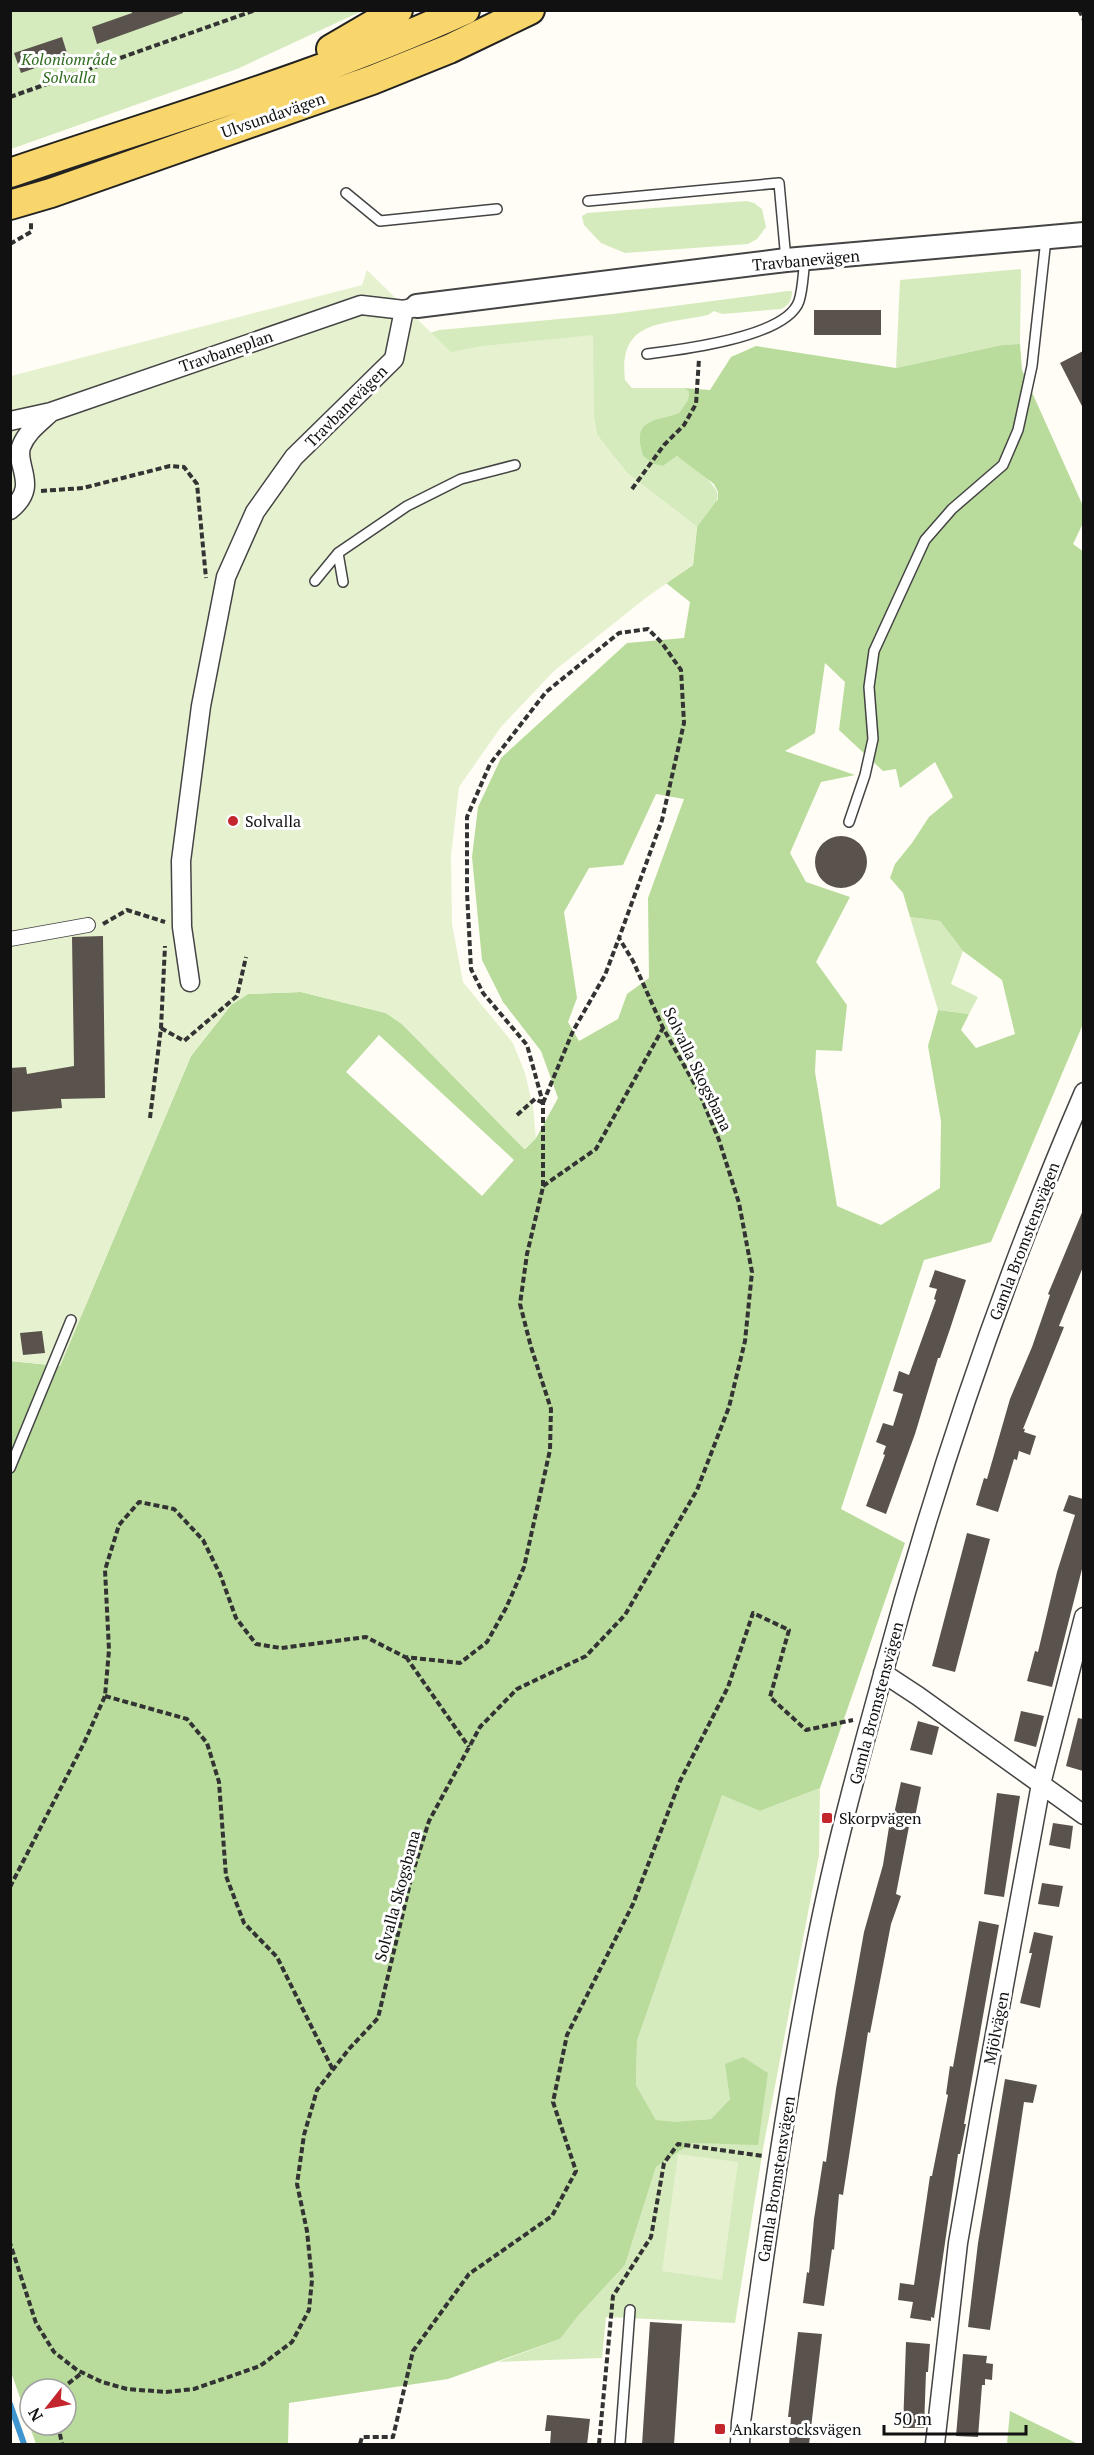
<svg xmlns="http://www.w3.org/2000/svg" width="1094" height="2455" viewBox="0 0 1094 2455" font-family="'PT Serif',serif">
	<style>
		.green { fill: #d5ebbd }
		.forest { fill: #b9dc9c; fill-rule: evenodd }
		.pitch { fill: #e6f2cf }
		.lines { fill: none; stroke-linecap: round; stroke-linejoin: round }
		.stream { stroke: #3f96cf; stroke-width: 6 }
		.building { fill: #5a524d }
		.service-casing { stroke: #444; stroke-width: 12 }
		.pedestrian-casing { stroke: #444; stroke-width: 16 }
		.minor-casing { stroke: #444; stroke-width: 21 }
		.tertiary-casing { stroke: #444; stroke-width: 26 }
		.primary-casing { stroke: #222; stroke-width: 32 }
		.path { stroke: #333; stroke-width: 4; stroke-dasharray: 6 3; stroke-linecap: butt }
		.service { stroke: #fff; stroke-width: 9 }
		.pedestrian { stroke: #fff; stroke-width: 14 }
		.minor { stroke: #fff; stroke-width: 18 }
		.tertiary { stroke: #fff; stroke-width: 22 }
		.primary { stroke: #f9d66b; stroke-width: 28 }
		.poi-dot { fill: #c4262e; stroke: #fff; stroke-width: 2 }
		.labels { text-anchor: middle; stroke-width: 6; stroke-linejoin: round; paint-order: stroke }
		.park-label { font-size: 16px; font-style: italic; fill: #2f6b1f; stroke: #fff }
		.street-label { font-size: 16px; fill: #111; stroke: #fff }
		.poi-label { font-size: 16px; fill: #111; stroke: #fff; text-anchor: start }
	</style>
	<rect width="100%" height="100%" fill="#fffdf5"/>
	<path class="green" d="M 10,11 L 362,11 L 237,69 L 11,149 Z
		M 747,201 L 754,203 L 762,209 L 766,227 L 757,239 L 748,244 L 625,253 L 601,243 L 584,225 L 582,216 L 587,213 Z
		M 1021,269 L 1020,344 L 1002,345 L 896,368 L 900,280 Z
		M 788,291 L 792,291 C 792,300 789,305 781,309 L 722,314 L 714,311 L 708,315 C 663,325 618,319 625,380 L 632,388 L 684,388 L 689,392 L 688,400 L 679,413 C 653,422 631,420 643,456 L 654,464 L 663,466 L 677,456 C 687,463 723,486 717,499 C 714,509 703,519 697,527 L 627,473 L 597,435 L 594,418 L 346,429 L 430,333 L 439,330 L 613,314 Z
		M 910,917 L 940,921 L 963,951 L 951,984 L 978,997 L 969,1014 L 938,1010 Z
		M 820,1788 L 819,1855 L 763,2149 L 735,2323 L 606,2317 L 602,2358 L 498,2362 L 560,2339 L 578,2316 L 625,2265 L 656,2167 L 692,2143 L 758,2144 L 730,2099 L 711,2119 L 698,2120 L 670,2129 L 656,2120 L 636,2085 L 637,2041 L 722,1794 L 760,1811 Z"/>
	<path class="forest" d="M 1020,344 L 1022,370 L 1083,506 L 1083,523 L 1073,544 L 1084,552 L 1083,1024 L 991,1242 L 924,1260 L 841,1509 L 905,1543 L 820,1788 L 760,1811 L 722,1795 L 637,2041 L 636,2085 L 656,2120 L 675,2122 L 711,2119 L 730,2099 L 725,2064 L 743,2057 L 768,2073 L 758,2145 L 692,2143 L 656,2167 L 625,2265 L 578,2316 L 560,2339 L 448,2379 L 289,2403 L 288,2444 L 36,2444 L 10,2369 L 10,1361 L 60,1366 L 191,1056 L 231,1005 L 248,994 L 301,992 L 386,1013 L 402,1024 L 525,1149 L 536,1138 L 558,1098 L 541,1051 L 503,1002 L 482,960 L 472,857 L 478,807 L 501,758 L 627,643 L 684,638 L 690,602 L 666,583 L 693,565 L 697,527 L 718,499 L 718,492 L 714,484 L 677,456 L 663,466 L 654,464 L 643,456 C 631,419 653,422 679,413 L 688,400 L 689,392 L 684,388 L 710,390 L 731,357 L 756,346 L 896,368 L 1002,345 ZM 825,663 L 845,682 L 839,730 L 883,771 L 896,769 L 900,788 L 935,762 L 953,797 L 929,817 L 912,843 L 895,864 L 890,878 L 903,893 L 910,917 L 940,921 L 963,951 L 1002,980 L 1015,1034 L 976,1048 L 961,1030 L 969,1014 L 938,1010 L 928,1046 L 941,1121 L 940,1188 L 881,1225 L 837,1206 L 815,1072 L 816,1050 L 842,1051 L 847,1005 L 816,962 L 850,897 L 806,882 L 790,853 L 821,782 L 855,775 L 785,751 L 815,733 ZM 656,794 L 684,799 L 648,898 L 649,978 L 627,994 L 618,1019 L 579,1041 L 568,1022 L 577,998 L 564,912 L 589,868 L 623,865 ZM 379,1035 L 514,1160 L 482,1196 L 346,1072 ZM 30,2389 L 66,2389 L 66,2425 L 30,2425 Z
		M 1010,2411 L 1078,2444 L 1007,2444 Z"/>
	<path class="pitch" d="M 367,270 L 451,352 L 482,346 L 593,335 L 594,418 L 597,435 L 627,473 L 697,527 L 693,565 L 647,597 L 554,671 L 501,727 L 459,787 L 451,856 L 452,924 L 463,982 L 513,1043 L 525,1073 L 533,1107 L 536,1138 L 524,1149 L 402,1024 L 386,1013 L 301,992 L 248,994 L 231,1005 L 191,1056 L 60,1366 L 11,1361 L 11,376 L 362,285 Z
		M 678,2154 L 738,2162 L 722,2280 L 662,2271 Z"/>
	<g class="lines">
		<path class="stream" d="M 10,2404 L 24,2444"/>
	</g>
	<path class="building" d="M 131,10 L 183,10 L 183,13 L 97,44 L 92,27 L 132,13 Z
		M 62,37 L 67,53 L 36,63 L 38,67 L 21,73 L 14,53 Z
		M 814,310 L 881,310 L 881,335 L 814,335 Z
		M 1083,351 L 1083,408 L 1060,363 Z
		M815 862a26 26 0 1 1 52 0a26 26 0 1 1-52 0Z
		M 103,936 L 105,1098 L 61,1099 L 62,1108 L 10,1112 L 10,1068 L 26,1067 L 27,1074 L 74,1066 L 72,937 Z
		M 1083,1210 L 1083,1267 L 1059,1326 L 1064,1327 L 1023,1429 L 1025,1429 L 1024,1432 L 1036,1436 L 1030,1455 L 1019,1451 L 1017,1460 L 1014,1459 L 998,1512 L 976,1505 L 984,1478 L 987,1479 L 1010,1399 L 1032,1347 L 1050,1295 L 1048,1294 Z
		M 935,1270 L 966,1280 L 950,1329 L 940,1358 L 938,1358 L 915,1434 L 886,1514 L 866,1506 L 885,1455 L 883,1454 L 886,1446 L 876,1442 L 883,1423 L 893,1426 L 903,1394 L 893,1391 L 899,1371 L 909,1375 L 936,1300 L 934,1299 L 937,1289 L 929,1287 Z
		M 42,1331 L 45,1353 L 23,1355 L 20,1333 Z
		M 1069,1495 L 1083,1499 L 1083,1565 L 1052,1687 L 1027,1681 L 1035,1651 L 1038,1652 L 1057,1572 L 1075,1515 L 1063,1511 Z
		M 967,1533 L 990,1539 L 955,1672 L 932,1666 Z
		M 1021,1711 L 1044,1716 L 1036,1747 L 1014,1741 Z
		M 1078,1718 L 1083,1719 L 1083,1771 L 1066,1766 Z
		M 918,1721 L 939,1727 L 932,1755 L 910,1750 Z
		M 901,1782 L 921,1787 L 915,1817 L 911,1816 L 896,1894 L 901,1896 L 891,1924 L 870,2033 L 868,2032 L 843,2195 L 839,2194 L 834,2250 L 832,2249 L 824,2306 L 803,2303 L 807,2272 L 809,2273 L 814,2219 L 823,2161 L 826,2162 L 836,2089 L 864,1932 L 883,1865 L 889,1827 L 891,1828 Z
		M 997,1793 L 1020,1796 L 1004,1897 L 984,1894 Z
		M 1053,1823 L 1073,1826 L 1070,1849 L 1049,1845 Z
		M 1042,1883 L 1063,1886 L 1059,1907 L 1038,1904 Z
		M 979,1921 L 999,1925 L 964,2124 L 966,2124 L 960,2154 L 958,2154 L 934,2318 L 931,2317 L 931,2321 L 910,2318 L 913,2302 L 898,2300 L 900,2283 L 914,2285 L 930,2176 L 932,2176 L 948,2095 L 946,2094 L 950,2066 L 953,2067 Z
		M 1034,1932 L 1053,1936 L 1040,2008 L 1020,2003 L 1032,1953 L 1029,1953 Z
		M 1005,2079 L 1037,2085 L 1033,2103 L 1024,2102 L 990,2330 L 968,2327 L 978,2243 Z
		M 650,2322 L 682,2324 L 674,2445 L 642,2445 Z
		M 798,2332 L 822,2334 L 809,2445 L 789,2445 L 791,2417 L 788,2417 Z
		M 906,2342 L 930,2344 L 928,2372 L 926,2372 L 924,2428 L 903,2428 Z
		M 963,2354 L 987,2356 L 986,2363 L 993,2364 L 992,2380 L 985,2379 L 985,2385 L 982,2385 L 978,2437 L 956,2436 Z
		M 547,2415 L 590,2419 L 587,2445 L 550,2445 L 551,2431 L 545,2431 Z"/>
	<g class="lines">
		<g class="service-casing">
			<path id="service" d="M 346,193 L 380,221 L 497,209
				M 588,201 L 779,183 L 786,260
				M 647,354 C 680,350 787,337 799,301 C 803,289 803,273 805,260
				M 338,553 L 343,582
				M 315,581 L 338,553 L 407,506 L 461,479 L 515,465
				M 849,822 L 865,775 L 873,739 L 869,687 L 874,651 L 925,540 L 952,509 L 1003,465 L 1018,430 L 1032,366 L 1046,239
				M 10,1468 L 71,1320
				M 620,2444 L 630,2310"/>
		</g>
		<g class="pedestrian-casing">
			<path id="pedestrian" d="M 10,939 L 88,925"/>
		</g>
		<g class="minor-casing">
			<path id="minor" d="M 10,421 L 51,412 L 361,305 L 404,310 L 415,307
				M 10,510 C 40,486 15,467 21,447 C 26,433 38,424 49,414
				M 190,982 L 182,927 L 181,861 L 201,706 L 226,577 L 255,512 L 294,457 L 394,359 L 404,310
				M 883,1673 L 918,1696 L 1084,1815
				M 740,2444 L 741,2422 C 764,2257 786,2092 819,1929 C 837,1841 861,1754 885,1667 C 938,1472 1003,1279 1084,1092
				M 935,2444 L 958,2243 L 982,2105 L 1041,1784 L 1084,1617"/>
		</g>
		<g class="tertiary-casing">
			<path id="tertiary" d="M 417,306 L 786,260 L 1084,234"/>
		</g>
		<g class="primary-casing">
			<path id="primary" d="M 331,49 L 398,10
				M 10,173 C 162,121 318,77 465,10
				M 10,205 L 51,193 L 372,80 L 449,49 L 530,10"/>
		</g>
		<path class="path" d="M 1079,10 L 1084,20
			M 10,97 L 256,10
			M 10,244 L 31,232 L 31,223
			M 632,489 L 664,445 L 684,425 L 696,404 L 699,359
			M 41,491 L 83,488 L 170,466 L 184,467 L 197,484 L 206,578
			M 103,924 L 127,910 L 165,922
			M 161,1028 L 184,1041 L 237,996 L 246,957
			M 543,1103 L 573,1031 L 605,975 L 619,938
			M 517,1115 L 535,1099 L 543,1103
			M 150,1118 L 161,1028 L 165,946
			M 543,1186 L 596,1149 L 663,1028
			M 406,1657 L 469,1747
			M 105,1696 L 187,1719 L 207,1743 L 219,1782 L 226,1876 L 244,1923 L 277,1957 L 333,2070
			M 10,1887 L 84,1743 L 105,1696 L 109,1650 L 105,1570 L 119,1525 L 139,1502 L 174,1509 L 203,1540 L 220,1574 L 236,1618 L 256,1644 L 281,1648 L 366,1637 L 405,1657 L 460,1663 L 487,1642 L 506,1608 L 524,1567 L 550,1450 L 551,1409 L 531,1347 L 520,1304 L 527,1254 L 543,1187 L 543,1103 L 527,1045 L 483,993 L 471,969 L 467,892 L 467,817 L 490,764 L 546,692 L 619,633 L 648,629 L 662,643 L 681,670 L 684,723 L 662,820 L 619,938 L 633,961 L 663,1028 L 699,1092 L 719,1140 L 739,1203 L 752,1272 L 745,1341 L 729,1407 L 697,1490 L 625,1615 L 586,1656 L 517,1689 L 480,1727 L 429,1821 L 412,1875 L 378,2018 L 349,2049 L 317,2090 L 304,2135 L 297,2184 L 307,2231 L 312,2280 L 309,2310 L 292,2342 L 260,2366 L 194,2389 L 166,2392 L 127,2389 L 102,2382 L 77,2370 L 54,2352 L 36,2323 L 10,2243
			M 61,2389 L 82,2373
			M 58,2425 L 62,2444
			M 360,2444 L 362,2437 L 393,2437 L 413,2351 L 469,2274 L 552,2216 L 576,2171 L 553,2102 L 567,2035 L 633,1904 L 680,1781 L 728,1687 L 753,1613 L 789,1630 L 770,1697 L 806,1730 L 853,1720
			M 599,2444 L 613,2296 L 651,2237 L 664,2163 L 678,2144 L 763,2156"/>
		<use href="#service" class="service"/>
		<use href="#pedestrian" class="pedestrian"/>
		<use href="#minor" class="minor"/>
		<use href="#tertiary" class="tertiary"/>
		<use href="#primary" class="primary"/>
	</g>
	<g class="poi-dot">
		<circle cx="233" cy="821" r="6"/>
		<rect x="821" y="1812" width="12" height="12" rx="3"/>
		<rect x="714" y="2423" width="12" height="12" rx="3"/>
	</g>
	<g class="labels">
		<g class="park-label">
			<text x="69" y="65">Koloniområde<tspan x="69" dy="18">Solvalla</tspan></text>
		</g>
		<g class="street-label">
			<text transform="translate(273 115) rotate(-19)" y="6">Ulvsundavägen</text>
			<text transform="translate(806 260) rotate(-5)" y="6">Travbanevägen</text>
			<text transform="translate(226 351) rotate(-19)" y="6">Travbaneplan</text>
			<text transform="translate(346 406) rotate(-45)" y="6">Travbanevägen</text>
			<text transform="translate(698 1069) rotate(64)" y="6">Solvalla Skogsbana</text>
			<text transform="translate(1024 1241) rotate(-69)" y="6">Gamla Bromstensvägen</text>
			<text transform="translate(876 1703) rotate(-75)" y="6">Gamla Bromstensvägen</text>
			<text transform="translate(397 1896) rotate(-75)" y="6">Solvalla Skogsbana</text>
			<text transform="translate(996 2028) rotate(-79)" y="6">Mjölvägen</text>
			<text transform="translate(776 2179) rotate(-81)" y="6">Gamla Bromstensvägen</text>
		</g>
		<g class="poi-label">
			<text x="245" y="827">Solvalla</text>
			<text x="839" y="1824">Skorpvägen</text>
			<text x="732" y="2435">Ankarstocksvägen</text>
		</g>
	</g>
	<rect width="1094" height="2455" fill="none" stroke="#111111" stroke-width="24"/>
	<g transform="translate(48 2407) rotate(239)"><circle r="28" fill="#ffffff" stroke="#a0a0a0" stroke-width="1.5"/>
	<path d="M0-4.5L10 22L0 15L-10 22Z" fill="#c4262e"/>
	<text y="-9" font-size="16" font-weight="bold" text-anchor="middle" fill="#111111">N</text>
	</g>
	<path d="M884 2425v9h142v-9" fill="none" stroke="#111111" stroke-width="3"/>
	<text x="893" y="2425" font-size="18" fill="#111111" stroke="#ffffff" stroke-width="4.5" paint-order="stroke">50 m</text>
</svg>
